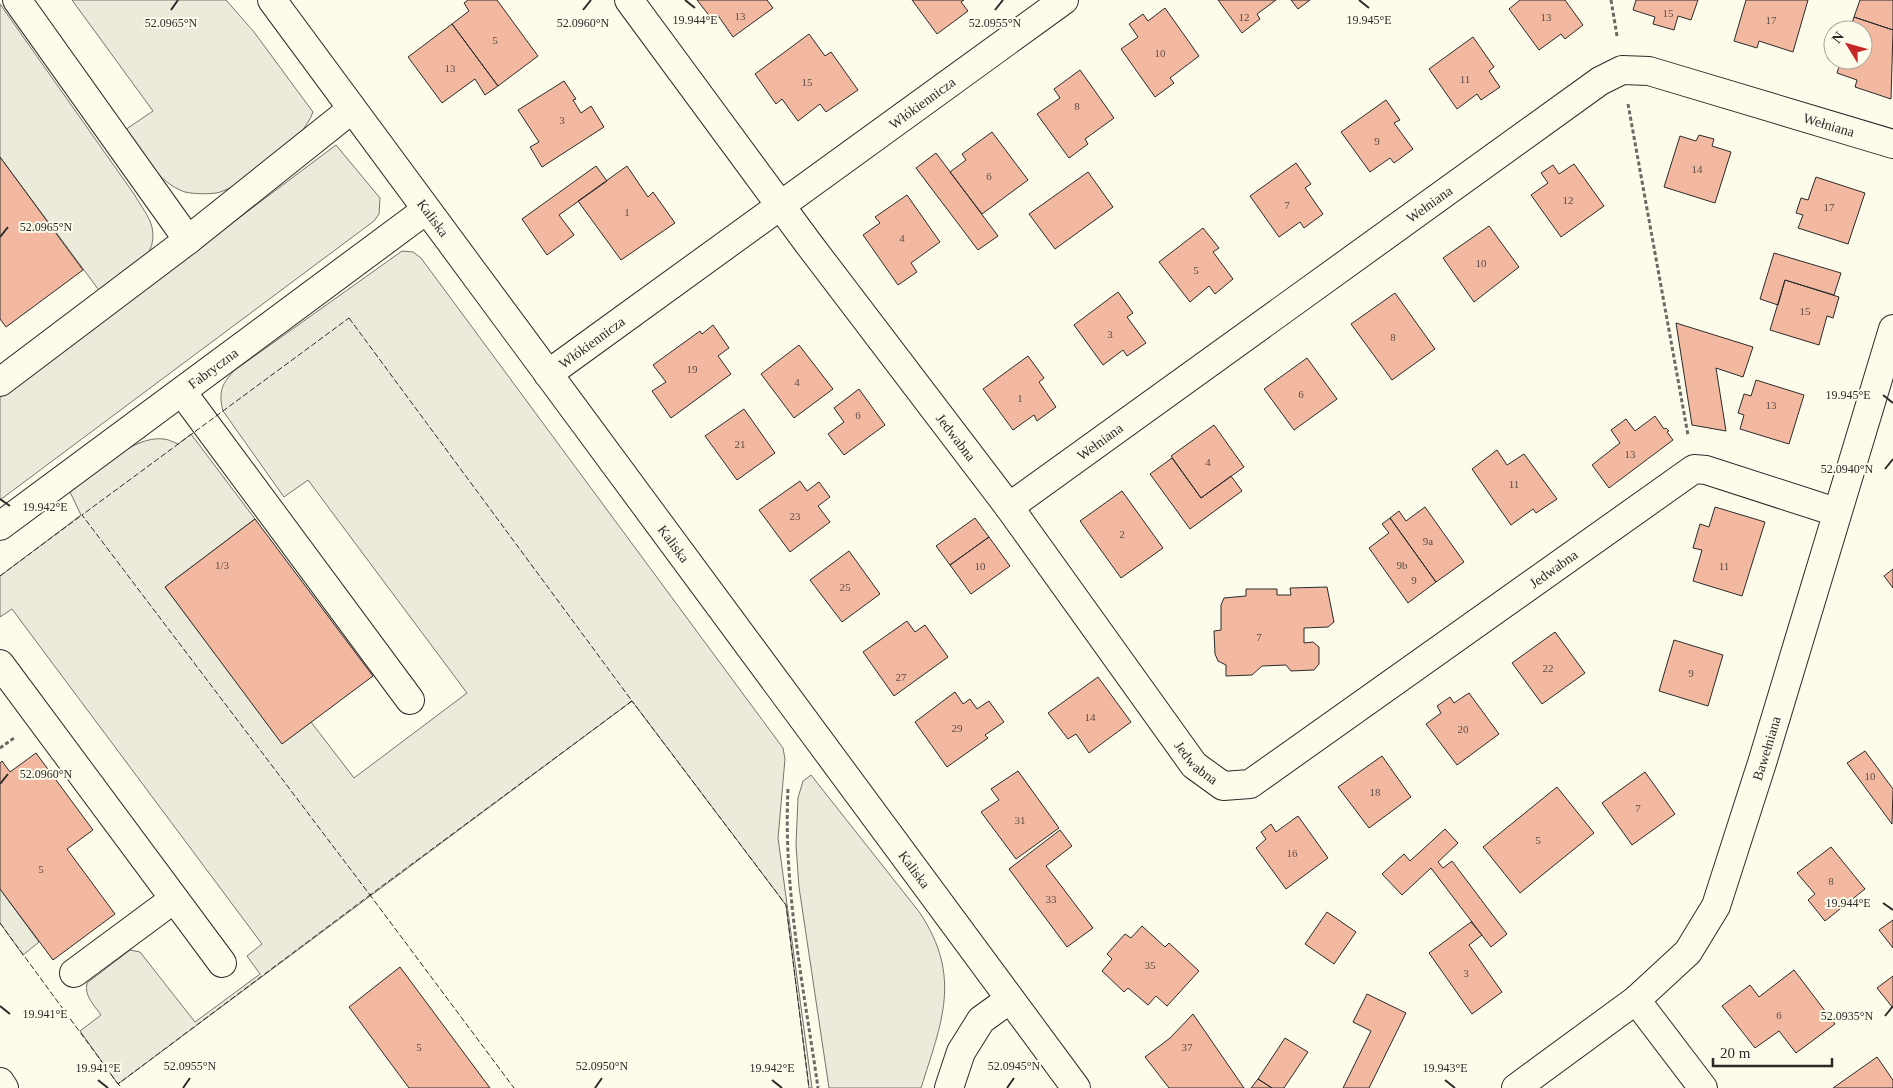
<svg xmlns="http://www.w3.org/2000/svg" width="1893" height="1088" viewBox="0 0 1893 1088" font-family="'Times New Roman',serif">
	<style>
		.green { fill: #ecebdb; stroke: #74746e }
		.building { fill: #f2b8a0; stroke: #2b2b2b }
		.lines { fill: none; stroke-linecap: round; stroke-linejoin: round }
		.minor-casing { stroke: #2b2b2b; stroke-width: 30 }
		.path { stroke: #6a6964; stroke-width: 3; stroke-dasharray: 4 2.5; stroke-linecap: butt }
		.minor { stroke: #fdfbea; stroke-width: 28 }
		.fence { stroke: #2b2b2b; stroke-width: 1; stroke-dasharray: 6 2.5; stroke-linecap: butt }
		.ticks { fill: none; stroke: #2b2b2b; stroke-width: 2 }
		.labels { text-anchor: middle; stroke-width: 4; stroke-linejoin: round; paint-order: stroke }
		.number-label { font-size: 11px; fill: #5d4e48 }
		.street-label { font-size: 14px; fill: #2b2b2b; stroke: #fdfbea }
		.ticks-label { font-size: 12px; text-anchor: middle; fill: #2b2b2b; stroke: #fdfbea; stroke-width: 4; stroke-linejoin: round; paint-order: stroke }
	</style>
	<rect width="100%" height="100%" fill="#fdfbea"/>
	<path class="green" d="M 72,0 L 226,0 L 254,32 L 313,112 C 303,141 251,179 223,191 C 216,195 193,194 185,192 C 158,183 141,152 125,130 L 153,111 Z
		M 0,4 L 134,194 C 139,203 146,212 150,221 C 164,255 126,277 104,297 L 0,157 Z
		M 336,145 L 380,198 L 379,214 L 374,221 L 0,500 L 0,397 Z
		M 402,251 L 413,252 L 421,258 L 783,748 L 785,759 L 778,838 L 812,1088 L 809,1088 L 786,905 L 632,701 L 118,1084 L 80,1031 L 101,1015 C 94,1005 84,996 87,983 L 130,950 L 140,952 L 195,1022 L 260,974 L 247,956 L 262,944 L 12,609 L 0,617 L 0,576 L 81,515 L 70,492 C 93,475 133,435 163,439 C 168,439 173,442 178,444 L 191,434 L 255,519 L 165,587 L 282,743 L 311,722 L 354,778 L 467,693 L 308,480 L 284,497 L 223,411 C 218,392 222,383 235,370 Z
		M 811,775 L 920,913 C 962,977 942,1021 921,1088 L 829,1088 L 799,887 L 796,845 L 798,798 L 803,781 Z
		M 0,889 L 39,942 L 23,955 L 0,923 Z"/>
	<path class="building" d="M 468,0 L 497,0 L 538,56 L 498,86 L 452,24 L 469,11 L 464,3 Z
		M 697,0 L 767,0 L 773,8 L 733,37 L 717,14 L 711,18 Z
		M 912,0 L 964,0 L 961,2 L 968,11 L 937,34 Z
		M 1218,0 L 1276,0 L 1257,14 L 1260,19 L 1242,33 Z
		M 1291,0 L 1310,0 L 1298,9 Z
		M 1520,0 L 1565,0 L 1583,25 L 1565,39 L 1561,34 L 1539,50 L 1509,9 Z
		M 1636,0 L 1698,0 L 1691,20 L 1678,16 L 1674,30 L 1653,24 L 1655,17 L 1633,10 Z
		M 1746,0 L 1808,0 L 1793,52 L 1759,41 L 1757,48 L 1734,41 Z
		M 1860,0 L 1893,0 L 1893,30 L 1854,17 Z
		M 1165,8 L 1199,56 L 1170,78 L 1174,83 L 1155,97 L 1121,49 L 1138,37 L 1129,24 L 1143,14 L 1148,21 Z
		M 1854,17 L 1893,30 L 1891,99 L 1855,87 L 1857,80 L 1837,73 L 1841,60 L 1863,60 L 1863,30 L 1850,30 Z
		M 452,24 L 498,86 L 485,95 L 475,79 L 442,103 L 408,57 Z
		M 809,34 L 825,56 L 831,52 L 858,90 L 826,112 L 820,104 L 798,121 L 782,99 L 776,104 L 755,74 Z
		M 1473,37 L 1494,67 L 1489,71 L 1500,87 L 1481,100 L 1477,94 L 1457,109 L 1429,69 Z
		M 1080,70 L 1114,118 L 1085,139 L 1088,144 L 1069,158 L 1037,114 L 1060,98 L 1054,89 Z
		M 564,81 L 576,99 L 573,100 L 581,113 L 591,106 L 604,127 L 542,167 L 530,147 L 539,142 L 518,110 Z
		M 1386,100 L 1400,120 L 1394,123 L 1413,149 L 1394,163 L 1390,158 L 1370,172 L 1341,132 Z
		M 992,132 L 1028,180 L 982,214 L 950,172 L 966,160 L 962,154 Z
		M 1699,135 L 1714,139 L 1712,146 L 1731,152 L 1715,203 L 1664,187 L 1680,136 L 1696,141 Z
		M 936,153 L 998,236 L 978,250 L 916,168 Z
		M 0,157 L 83,270 L 6,327 L 0,319 Z
		M 1296,163 L 1311,184 L 1305,188 L 1323,214 L 1304,228 L 1300,222 L 1279,237 L 1250,196 Z
		M 1574,164 L 1604,206 L 1561,237 L 1531,195 L 1548,183 L 1541,173 L 1553,165 L 1559,174 Z
		M 596,166 L 607,181 L 559,215 L 574,235 L 547,255 L 522,219 Z
		M 627,166 L 648,197 L 653,192 L 675,223 L 621,260 L 578,201 Z
		M 1088,172 L 1113,207 L 1055,249 L 1029,214 Z
		M 1816,177 L 1865,193 L 1848,244 L 1798,228 L 1803,215 L 1796,213 L 1801,198 L 1808,200 Z
		M 907,195 L 940,242 L 911,263 L 917,272 L 898,285 L 863,235 L 880,223 L 875,217 Z
		M 1489,226 L 1519,267 L 1474,302 L 1443,258 Z
		M 1203,228 L 1219,248 L 1213,252 L 1233,279 L 1215,294 L 1209,286 L 1190,302 L 1159,262 Z
		M 1774,253 L 1841,273 L 1834,295 L 1785,280 L 1778,305 L 1760,299 Z
		M 1785,280 L 1839,297 L 1833,318 L 1827,316 L 1819,345 L 1770,330 Z
		M 1118,292 L 1133,313 L 1127,317 L 1146,343 L 1127,356 L 1123,350 L 1103,365 L 1074,325 Z
		M 1395,293 L 1435,349 L 1392,380 L 1351,324 Z
		M 1676,323 L 1753,347 L 1743,377 L 1716,368 L 1726,431 L 1692,425 Z
		M 713,325 L 729,348 L 718,356 L 731,374 L 671,418 L 652,391 L 666,382 L 653,365 L 700,331 L 702,334 Z
		M 799,345 L 833,389 L 794,418 L 761,374 Z
		M 1028,356 L 1044,378 L 1039,382 L 1056,407 L 1037,421 L 1034,415 L 1013,430 L 983,389 Z
		M 1307,358 L 1337,399 L 1294,430 L 1264,389 Z
		M 1756,380 L 1804,395 L 1789,444 L 1740,429 L 1744,415 L 1738,413 L 1744,394 L 1751,396 Z
		M 859,389 L 885,425 L 844,455 L 828,434 L 844,422 L 834,408 Z
		M 744,409 L 775,453 L 737,480 L 705,436 Z
		M 1655,416 L 1664,429 L 1666,428 L 1669,431 L 1667,432 L 1673,440 L 1609,488 L 1592,465 L 1620,443 L 1611,430 L 1626,419 L 1635,431 Z
		M 1214,425 L 1244,467 L 1201,498 L 1171,456 Z
		M 1497,450 L 1507,465 L 1524,454 L 1557,499 L 1536,513 L 1533,509 L 1511,525 L 1472,469 Z
		M 1172,458 L 1201,498 L 1231,476 L 1242,491 L 1190,529 L 1150,474 Z
		M 800,481 L 807,491 L 819,482 L 830,497 L 818,506 L 830,522 L 790,552 L 759,510 Z
		M 1122,491 L 1163,548 L 1121,578 L 1080,521 Z
		M 1425,507 L 1464,562 L 1436,582 L 1390,518 L 1399,511 L 1406,521 Z
		M 1715,507 L 1765,522 L 1742,596 L 1693,581 L 1702,550 L 1693,548 L 1700,524 L 1709,527 Z
		M 975,518 L 989,537 L 950,565 L 936,546 Z
		M 1390,518 L 1436,582 L 1408,603 L 1369,548 L 1389,533 L 1382,524 Z
		M 255,519 L 373,676 L 282,744 L 165,587 Z
		M 989,537 L 1010,566 L 971,594 L 950,565 Z
		M 849,551 L 880,594 L 842,622 L 810,580 Z
		M 1893,569 L 1893,588 L 1884,576 Z
		M 1327,587 L 1334,622 L 1328,627 L 1304,628 L 1304,643 L 1313,642 L 1319,647 L 1319,664 L 1314,670 L 1291,671 L 1286,665 L 1262,666 L 1252,675 L 1226,676 L 1226,665 L 1218,661 L 1215,654 L 1214,631 L 1221,630 L 1221,605 L 1224,598 L 1246,596 L 1246,589 L 1277,589 L 1277,595 L 1291,595 L 1290,588 Z
		M 907,621 L 915,632 L 925,625 L 948,657 L 894,696 L 863,652 Z
		M 1555,632 L 1585,673 L 1542,704 L 1512,663 Z
		M 1674,640 L 1723,655 L 1708,706 L 1659,691 Z
		M 1098,677 L 1131,722 L 1089,753 L 1076,734 L 1068,739 L 1048,713 Z
		M 955,692 L 963,704 L 970,699 L 977,709 L 989,701 L 1004,722 L 985,735 L 988,738 L 947,767 L 915,722 Z
		M 1469,693 L 1499,734 L 1457,765 L 1426,724 L 1441,713 L 1437,706 L 1450,697 L 1454,703 Z
		M 1865,751 L 1893,789 L 1892,824 L 1847,763 Z
		M 36,753 L 93,830 L 67,849 L 115,914 L 53,960 L 0,889 L 0,763 L 2,761 L 10,772 Z
		M 1382,756 L 1411,797 L 1369,828 L 1338,787 Z
		M 1018,771 L 1059,828 L 1016,859 L 981,812 L 999,800 L 991,789 Z
		M 1645,772 L 1675,814 L 1632,845 L 1602,803 Z
		M 1557,787 L 1594,833 L 1520,893 L 1483,847 Z
		M 1298,816 L 1328,858 L 1286,889 L 1256,848 L 1266,839 L 1261,832 L 1271,824 L 1276,832 Z
		M 1445,829 L 1458,843 L 1438,862 L 1443,868 L 1452,861 L 1507,934 L 1491,947 L 1431,868 L 1402,895 L 1382,874 L 1404,854 L 1410,861 Z
		M 1060,830 L 1072,846 L 1046,866 L 1093,928 L 1067,947 L 1009,869 Z
		M 1831,847 L 1865,889 L 1825,921 L 1808,900 L 1815,894 L 1797,873 Z
		M 1327,912 L 1356,932 L 1334,964 L 1305,944 Z
		M 1893,920 L 1893,948 L 1879,930 Z
		M 1471,922 L 1482,935 L 1469,945 L 1502,992 L 1472,1014 L 1429,953 Z
		M 1142,926 L 1165,947 L 1169,943 L 1199,971 L 1167,1006 L 1156,996 L 1148,1005 L 1128,988 L 1124,992 L 1102,971 L 1112,959 L 1107,954 L 1125,934 L 1131,938 Z
		M 400,967 L 490,1088 L 409,1088 L 349,1007 Z
		M 1794,970 L 1835,1024 L 1796,1053 L 1779,1031 L 1755,1048 L 1722,1006 L 1750,985 L 1759,997 Z
		M 1893,976 L 1893,1008 L 1877,988 Z
		M 1367,994 L 1406,1013 L 1369,1088 L 1343,1088 L 1371,1031 L 1353,1022 Z
		M 1193,1014 L 1244,1088 L 1169,1088 L 1145,1057 L 1170,1038 Z
		M 1285,1038 L 1308,1052 L 1284,1088 L 1272,1088 L 1258,1079 Z
		M 1877,1057 L 1893,1080 L 1893,1088 L 1833,1088 Z
		M 1258,1079 L 1272,1088 L 1251,1088 Z"/>
	<g class="lines">
		<g class="minor-casing">
			<g id="minor">
				<path d="M 17,0 L 188,240"/>
				<path id="s1" d="M 272,0 L 1076,1088"/>
				<path id="s2" d="M 629,0 L 808,243 L 1009,507 L 1194,765 L 1223,786 L 1250,784 L 1694,469 L 1706,470 L 1836,512"/>
				<path id="s3" d="M 548,374 L 1064,0"/>
				<path d="M 0,382 L 188,240 L 352,109"/>
				<path d="M 182,392 L 410,700"/>
				<path id="s4" d="M 1009,507 L 1600,81 L 1622,70 L 1649,71 L 1893,144"/>
				<path id="s5" d="M 0,526 L 426,210"/>
				<path d="M 0,664 L 222,963"/>
				<path d="M 74,973 L 174,899"/>
				<path d="M 1636,1000 L 1703,1088"/>
				<path d="M 0,1082 L 4,1088"/>
				<path d="M 949,1088 L 961,1052 L 981,1020 L 1010,999"/>
				<path id="s6" d="M 1516,1088 L 1636,1000 L 1688,952 L 1716,906 L 1762,763 L 1893,329"/>
			</g>
		</g>
		<path class="path" d="M 1611,0 L 1617,36
			M 1628,104 L 1688,435
			M 0,748 L 14,738
			M 788,789 C 783,889 804,989 818,1088"/>
		<use href="#minor" class="minor"/>
		<path class="fence" d="M 349,318 L 632,701 L 370,895 L 82,515 Z
			M 0,576 L 82,515
			M 630,702 L 632,701 L 786,905 L 809,1088
			M 371,894 L 370,895 L 514,1088
			M 0,923 L 118,1084 L 370,895 L 368,893
			M 120,1082 L 118,1084 L 122,1088"/>
	</g>
	<path class="ticks" d="M 685,0 L 695,8M 1359,0 L 1369,8M 171,10 L 178,0M 583,10 L 591,0M 995,10 L 1003,0M 0,237 L 8,227M 1883,395 L 1893,403M 1885,469 L 1893,459M 0,499 L 10,506M 0,784 L 8,774M 1883,903 L 1893,910M 0,1006 L 10,1014M 1885,1016 L 1893,1006M 98,1080 L 108,1088M 772,1080 L 782,1088M 1445,1080 L 1455,1088M 183,1088 L 190,1078M 595,1088 L 602,1078M 1007,1088 L 1014,1078"/>
	<g class="labels">
		<g class="number-label">
			<text x="1668" y="17">15</text>
			<text x="740" y="20">13</text>
			<text x="1244" y="21">12</text>
			<text x="1546" y="21">13</text>
			<text x="1771" y="24">17</text>
			<text x="495" y="44">5</text>
			<text x="1160" y="57">10</text>
			<text x="450" y="72">13</text>
			<text x="1465" y="83">11</text>
			<text x="807" y="86">15</text>
			<text x="1077" y="110">8</text>
			<text x="562" y="124">3</text>
			<text x="1377" y="145">9</text>
			<text x="1697" y="173">14</text>
			<text x="989" y="180">6</text>
			<text x="1568" y="204">12</text>
			<text x="1287" y="209">7</text>
			<text x="1829" y="211">17</text>
			<text x="627" y="216">1</text>
			<text x="902" y="242">4</text>
			<text x="1481" y="267">10</text>
			<text x="1196" y="274">5</text>
			<text x="1805" y="315">15</text>
			<text x="1110" y="338">3</text>
			<text x="1393" y="341">8</text>
			<text x="692" y="373">19</text>
			<text x="797" y="386">4</text>
			<text x="1301" y="398">6</text>
			<text x="1020" y="402">1</text>
			<text x="1771" y="409">13</text>
			<text x="858" y="419">6</text>
			<text x="740" y="448">21</text>
			<text x="1630" y="458">13</text>
			<text x="1208" y="466">4</text>
			<text x="1514" y="488">11</text>
			<text x="795" y="520">23</text>
			<text x="1122" y="538">2</text>
			<text x="1428" y="545">9a</text>
			<text x="222" y="569">1/3</text>
			<text x="1402" y="569">9b</text>
			<text x="980" y="570">10</text>
			<text x="1724" y="570">11</text>
			<text x="1414" y="584">9</text>
			<text x="845" y="591">25</text>
			<text x="1259" y="641">7</text>
			<text x="1548" y="672">22</text>
			<text x="1691" y="677">9</text>
			<text x="901" y="681">27</text>
			<text x="1090" y="721">14</text>
			<text x="957" y="732">29</text>
			<text x="1463" y="733">20</text>
			<text x="1870" y="780">10</text>
			<text x="1375" y="796">18</text>
			<text x="1638" y="812">7</text>
			<text x="1020" y="824">31</text>
			<text x="1538" y="844">5</text>
			<text x="1292" y="857">16</text>
			<text x="41" y="873">5</text>
			<text x="1831" y="885">8</text>
			<text x="1051" y="903">33</text>
			<text x="1150" y="969">35</text>
			<text x="1466" y="977">3</text>
			<text x="1779" y="1019">6</text>
			<text x="419" y="1051">5</text>
			<text x="1187" y="1051">37</text>
		</g>
		<g class="street-label">
			<text dy="5" stroke="none"><textPath href="#s3" startOffset="462">Włókiennicza</textPath></text>
			<text dy="5" stroke="none"><textPath href="#s4" startOffset="968">Wełniana</textPath></text>
			<text dy="5" stroke="none"><textPath href="#s4" startOffset="518">Wełniana</textPath></text>
			<text dy="5" stroke="none"><textPath href="#s1" startOffset="271">Kaliska</textPath></text>
			<text dy="5" stroke="none"><textPath href="#s3" startOffset="54">Włókiennicza</textPath></text>
			<text dy="5" stroke="none"><textPath href="#s5" startOffset="265">Fabryczna</textPath></text>
			<text dy="5" stroke="none"><textPath href="#s2" startOffset="546">Jedwabna</textPath></text>
			<text dy="5" stroke="none"><textPath href="#s4" startOffset="112">Wełniana</textPath></text>
			<text dy="5" stroke="none"><textPath href="#s1" startOffset="676">Kaliska</textPath></text>
			<text dy="5" stroke="none"><textPath href="#s2" startOffset="1386">Jedwabna</textPath></text>
			<text dy="5" stroke="none"><textPath href="#s6" startOffset="439">Bawełniana</textPath></text>
			<text dy="5" stroke="none"><textPath href="#s2" startOffset="951">Jedwabna</textPath></text>
			<text dy="5" stroke="none"><textPath href="#s1" startOffset="1081">Kaliska</textPath></text>
		</g>
	</g>
	<g class="ticks-label">
		<text x="1369" y="24">19.945°E</text>
		<text x="695" y="24">19.944°E</text>
		<text x="171" y="27">52.0965°N</text>
		<text x="583" y="27">52.0960°N</text>
		<text x="995" y="27">52.0955°N</text>
		<text x="46" y="231">52.0965°N</text>
		<text x="1848" y="399">19.945°E</text>
		<text x="1847" y="473">52.0940°N</text>
		<text x="45" y="511">19.942°E</text>
		<text x="46" y="778">52.0960°N</text>
		<text x="1848" y="907">19.944°E</text>
		<text x="45" y="1018">19.941°E</text>
		<text x="1847" y="1020">52.0935°N</text>
		<text x="190" y="1070">52.0955°N</text>
		<text x="602" y="1070">52.0950°N</text>
		<text x="1014" y="1070">52.0945°N</text>
		<text x="98" y="1072">19.941°E</text>
		<text x="772" y="1072">19.942°E</text>
		<text x="1445" y="1072">19.943°E</text>
	</g>
	<g transform="translate(1848 45) rotate(307)"><circle r="24" fill="#fdfbea" stroke="#a9a89e"/>
	<path d="M0-4L9 19L0 12L-9 19Z" fill="#c62828"/>
	<text y="-8" font-size="14" font-weight="bold" text-anchor="middle" fill="#2b2b2b">N</text>
	</g>
	<path d="M1713 1058v8h119v-8" fill="none" stroke="#2b2b2b" stroke-width="2.5"/>
	<text x="1720" y="1058" font-size="15" fill="#2b2b2b" stroke="#fdfbea" stroke-width="4" paint-order="stroke">20 m</text>
</svg>
